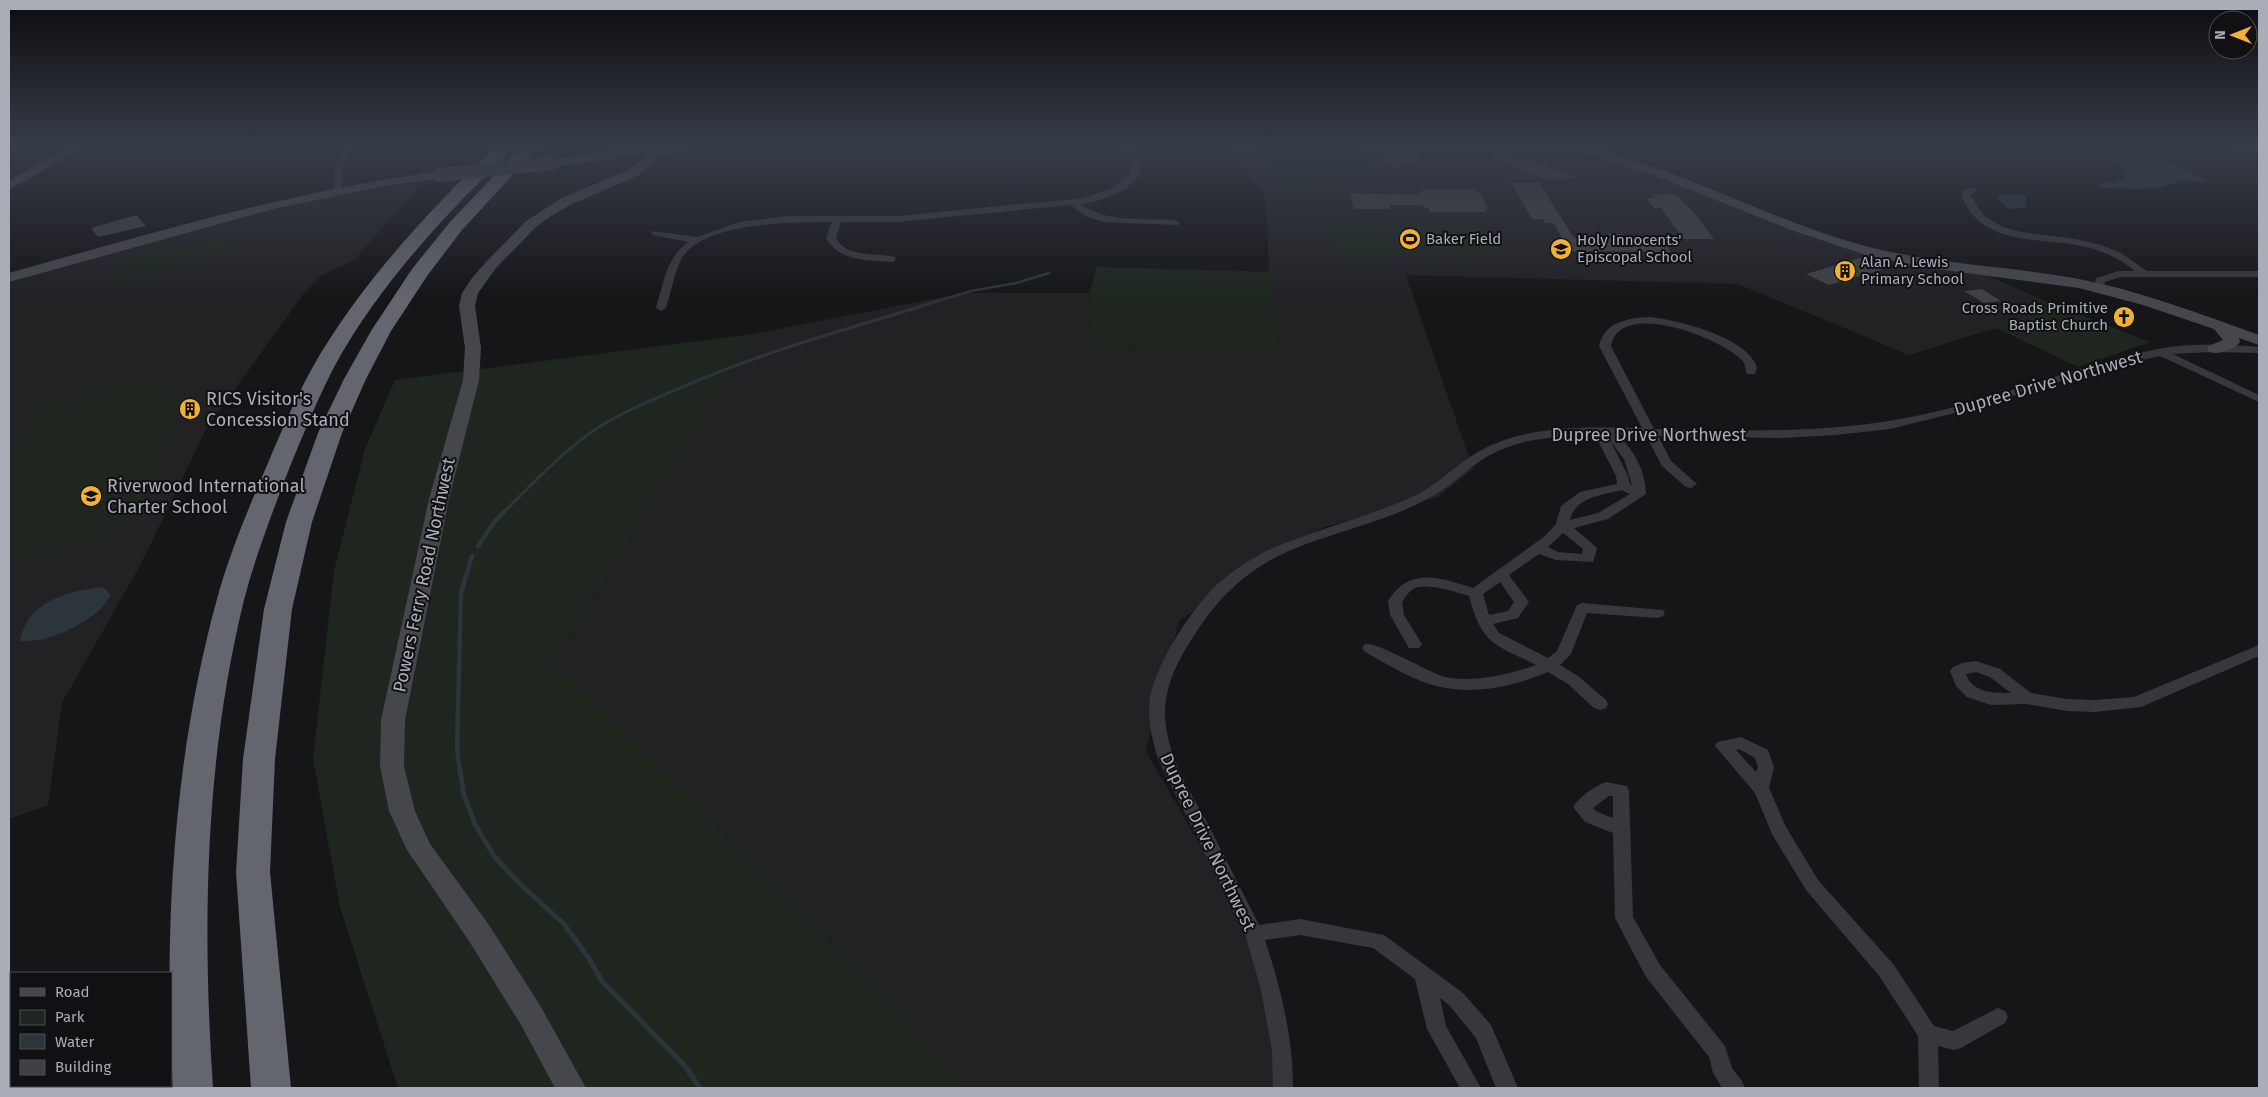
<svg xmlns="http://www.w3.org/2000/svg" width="2268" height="1097" viewBox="0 0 2268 1097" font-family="'Fira Sans',sans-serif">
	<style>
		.built { fill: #222225 }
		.green { fill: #1e261f }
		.water { fill: #2c353c }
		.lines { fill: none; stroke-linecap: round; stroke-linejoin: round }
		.stream-far3 { stroke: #2c353c; stroke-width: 2.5 }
		.stream-far2 { stroke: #2c353c; stroke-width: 3 }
		.stream-far1 { stroke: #2c353c; stroke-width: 4.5 }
		.stream { stroke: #2c353c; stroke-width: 5 }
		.building { fill: #404145 }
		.street { fill: #37383d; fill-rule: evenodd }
		.secondary { fill: #45474d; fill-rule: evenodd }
		.highway { fill: #63666e; fill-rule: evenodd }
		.secondary-bridge { stroke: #45474d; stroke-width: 14 }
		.labels { text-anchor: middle; stroke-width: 4; stroke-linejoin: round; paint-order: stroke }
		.far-poi-label { font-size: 15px; fill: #a8adb8; stroke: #111113; text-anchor: start }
		.street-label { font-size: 18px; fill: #a8adb8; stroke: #111113 }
		.poi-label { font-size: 18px; fill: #a8adb8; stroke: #111113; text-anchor: start }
	</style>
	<rect width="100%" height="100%" fill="#161618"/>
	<path class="built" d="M 1223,145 L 1619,145 L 1598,153 L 1747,208 L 1816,239 L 1894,258 L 1974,270 L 2053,304 L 1996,328 L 1909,355 L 1738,284 L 1406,275 L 1473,469 L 1438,497 L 1324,527 L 1271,559 L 1179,621 L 1146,751 L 1251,934 L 1289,1088 L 972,1088 L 556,660 L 753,334 L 963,293 L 1089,293 L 1093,347 L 1280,350 L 1269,273 L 1266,198 Z
		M 424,181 L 353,261 L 322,275 L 304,293 L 205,431 L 142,562 L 62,703 L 48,805 L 9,819 L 9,282 L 192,230 L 312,198 Z"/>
	<path class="green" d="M 1260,145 L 1351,145 L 1387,171 L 1285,185 L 1262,156 L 1255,155 Z
		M 1329,220 L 1481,222 L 1496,257 L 1337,256 Z
		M 223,236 L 226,237 L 227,252 L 224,253 L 168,264 L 164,269 L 107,279 L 110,262 L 114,260 L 167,250 L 168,261 L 169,246 Z
		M 1097,267 L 1269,272 L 1280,350 L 1093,347 L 1089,293 Z
		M 2053,304 L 2150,342 L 2078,367 L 1996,328 Z
		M 753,334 L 556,660 L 972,1088 L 398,1088 L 340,907 L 313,759 L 334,571 L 365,449 L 395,380 Z
		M 135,382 C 151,381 181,379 182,402 C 172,427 163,452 153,477 C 150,486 148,498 142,506 C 123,535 42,559 9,555 L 9,472 L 43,403 L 57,401 L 54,408 L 92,391 Z"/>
	<path class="water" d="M 2113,155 C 2134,154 2193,166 2207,182 L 2179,181 L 2164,187 L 2137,189 L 2100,188 L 2098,183 L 2115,181 L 2125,178 L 2122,168 L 2112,156 Z
		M 2019,194 L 2026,196 L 2026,207 L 2008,209 L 1997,198 L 2001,195 Z
		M 103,587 L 111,595 C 106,601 102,609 96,613 C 75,629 46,643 20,641 C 27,601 68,591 103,587 Z"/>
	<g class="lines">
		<path class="stream-far3" d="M 915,308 L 971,291 L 1016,283 L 1049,273"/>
		<path class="stream-far2" d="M 503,513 C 532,484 562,452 596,429 C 624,411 654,399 685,386 C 761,353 840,331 919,307"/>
		<path class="stream-far1" d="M 478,546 L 495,521 L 504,512
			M 460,772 L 457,748 L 461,593 L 472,556"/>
		<path class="stream" d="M 460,770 L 464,796 L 476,826 L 494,856 L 520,884 L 564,924 L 588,957 L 602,981 L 685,1066 L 700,1088"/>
	</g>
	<path class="building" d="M 1357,145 L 1384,145 L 1399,153 L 1415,148 L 1431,154 L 1413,161 L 1416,163 L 1396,168 Z
		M 1495,149 L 1574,176 L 1574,178 L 1544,178 L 1482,154 Z
		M 1511,183 L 1539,183 L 1574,238 L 1611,238 L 1608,233 L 1622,234 L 1625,239 L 1662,240 L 1671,252 L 1569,251 L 1554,223 L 1545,223 L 1543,219 L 1532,219 Z
		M 1422,189 L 1474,189 L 1476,192 L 1480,192 L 1488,209 L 1485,209 L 1486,212 L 1430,212 L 1429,208 L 1424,208 L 1423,205 L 1389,205 L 1390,209 L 1354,209 L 1350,193 L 1419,195 L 1418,192 L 1423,192 Z
		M 1675,194 L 1695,214 L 1714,239 L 1683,239 L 1661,208 L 1654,208 L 1646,198 L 1655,198 L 1652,195 Z
		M 136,215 L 146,226 L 98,237 L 91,228 Z
		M 1860,258 L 1884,269 L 1829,285 L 1806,274 Z
		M 1982,289 L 2001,301 L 1984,303 L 1964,291 Z"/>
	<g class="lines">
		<path class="street" d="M 346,145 L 354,145 L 343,166 L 342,190 L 338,193 L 334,190 L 335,166 Z
			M 1122,145 L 1130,145 C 1134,150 1138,156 1140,162 C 1146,188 1099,202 1081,204 C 1106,223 1145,218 1175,220 L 1180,223 L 1178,225 L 1104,222 L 1085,216 L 1071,205 L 897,222 L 841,222 L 836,238 C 847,259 876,252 895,257 L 895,261 L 892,262 C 868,260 839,262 826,238 L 832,222 C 794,222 700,222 681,260 C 674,274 671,293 666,308 L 661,311 L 656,308 C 663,285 667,255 689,242 L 652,235 L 652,231 L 697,237 L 739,222 L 787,216 L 897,216 L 1084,198 L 1112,188 L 1130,174 L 1131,161 Z
			M 2221,145 L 2236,145 L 2259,149 L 2259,154 Z
			M 1973,187 L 1977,190 L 1971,196 L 1984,216 L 2003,227 L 2021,232 L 2076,239 L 2101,245 L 2121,253 L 2147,271 L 2259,271 L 2259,277 L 2120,277 L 2105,282 L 2103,290 L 2095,290 L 2094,288 L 2096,278 L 2119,271 L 2135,271 C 2118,257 2097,248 2076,245 C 2044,239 2006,243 1979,221 C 1971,215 1966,205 1961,196 L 1964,190 Z
			M 1650,317 C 1678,320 1747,337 1757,367 L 1755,374 L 1747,374 C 1745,370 1746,365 1742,360 C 1721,338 1620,298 1611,346 L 1654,429 C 1744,431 1833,434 1921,415 C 2001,398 2077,365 2158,349 C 2190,343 2226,344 2259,347 L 2259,353 L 2211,352 L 2173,354 L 2259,395 L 2259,402 L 2160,356 L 2098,370 L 1963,411 L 1890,429 L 1836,435 L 1782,438 L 1658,436 L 1671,461 L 1697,484 L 1691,488 L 1686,487 L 1662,466 L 1646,436 L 1618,435 C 1635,452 1645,470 1646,494 L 1608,519 L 1574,528 L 1597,548 L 1593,562 L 1556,560 L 1539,554 L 1509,575 L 1529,602 L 1518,618 L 1493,624 L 1499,633 L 1548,658 L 1557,651 L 1577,605 L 1582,603 L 1663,610 L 1665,613 L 1663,616 L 1658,618 L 1587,613 L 1571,654 L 1560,665 L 1578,676 L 1606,700 L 1608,704 L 1606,708 L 1600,710 L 1594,708 L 1568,684 L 1548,672 C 1517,685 1480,694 1446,688 C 1419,684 1388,665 1365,652 L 1362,648 L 1365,644 C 1376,641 1427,672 1445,677 C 1470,683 1512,674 1536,665 C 1493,643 1482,645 1469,596 C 1456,592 1425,582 1413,589 C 1408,592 1405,598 1402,602 L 1404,615 L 1422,644 L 1419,648 L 1409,648 L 1390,615 L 1388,601 C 1410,566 1440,578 1473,588 L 1545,536 L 1556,524 L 1561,506 L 1580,492 L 1617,484 L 1616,476 L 1597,439 L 1599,435 C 1561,436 1521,437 1488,456 C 1473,465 1460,477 1447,487 C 1433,497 1418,504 1402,511 C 1361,528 1316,537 1276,557 C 1242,575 1218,599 1197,631 C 1183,652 1170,674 1166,699 C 1159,746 1190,790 1211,830 C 1227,862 1243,893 1259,925 L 1300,919 L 1384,935 L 1463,993 L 1491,1025 L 1518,1088 L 1496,1088 L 1476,1038 L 1449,1005 L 1440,998 L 1446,1026 L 1481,1088 L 1460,1088 L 1427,1029 L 1415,979 L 1373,948 L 1300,935 L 1265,940 C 1281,989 1293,1037 1293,1088 L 1273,1088 L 1272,1051 L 1261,990 L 1245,934 L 1158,759 C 1152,739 1147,719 1150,698 C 1156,663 1194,604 1221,581 C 1235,569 1250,560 1266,551 C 1314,530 1365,518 1412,497 C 1437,486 1455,465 1478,452 C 1526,424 1588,427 1642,428 L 1599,346 C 1604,322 1628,318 1650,317 ZM 1611,442 L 1624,459 L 1632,485 L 1630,484 L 1628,476 ZM 1622,490 L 1630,494 L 1598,513 L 1570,520 C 1575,497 1602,495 1622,490 ZM 1563,533 L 1583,549 L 1582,554 L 1558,552 L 1548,547 ZM 1500,582 L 1514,602 L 1508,611 L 1489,615 L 1483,594 Z
			M 2259,645 L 2259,656 L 2141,707 L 2095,712 L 2067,711 L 2026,704 L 1991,705 L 1967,697 L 1956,686 L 1950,671 L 1953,667 L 1962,663 L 1976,661 L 2000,669 L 2031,693 L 2067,699 L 2095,700 L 2134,697 ZM 1976,672 L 1990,677 L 2011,693 C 1994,693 1972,693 1966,674 Z
			M 1741,737 L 1768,750 L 1774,767 L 1769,788 L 1786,827 L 1818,880 L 1894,965 L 1934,1026 L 1953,1031 L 1998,1008 L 2005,1011 L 2008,1017 L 2005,1023 L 1961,1048 L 1954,1050 L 1938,1046 L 1939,1088 L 1919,1088 L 1918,1036 L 1880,977 L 1806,890 L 1772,834 L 1755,793 L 1715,746 L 1717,742 ZM 1739,749 L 1755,758 L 1758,767 L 1756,772 L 1736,750 Z
			M 1606,782 L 1627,786 L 1629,791 L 1633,917 L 1660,965 L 1725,1046 L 1732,1068 L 1742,1081 L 1745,1088 L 1722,1088 L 1713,1073 L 1709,1057 L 1646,977 L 1615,918 L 1613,833 L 1585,822 L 1573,807 C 1579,797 1595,786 1606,782 ZM 1609,796 L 1613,796 L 1613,818 L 1597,812 L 1593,808 Z"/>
		<path class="secondary" d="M 72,145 L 86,145 L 9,190 L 9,181 Z
			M 660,145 L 692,145 L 690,148 L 675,150 L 655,160 L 637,176 L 572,204 L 551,216 L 536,227 L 496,268 L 478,293 L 475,306 L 481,348 L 479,380 L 449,499 L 405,720 L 404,766 L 415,811 L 430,844 L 489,925 L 541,1007 L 586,1088 L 555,1088 L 521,1025 L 469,941 L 407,850 L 389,811 L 380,766 L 381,720 L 429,499 L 463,380 L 465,348 L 459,306 L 462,293 L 472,278 L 486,262 L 526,221 L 562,198 L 629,170 L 648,154 L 552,167 L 546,163 L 548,160 Z
			M 1566,145 C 1589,144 1610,153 1632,160 C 1706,183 1776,220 1851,242 C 1925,264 2003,265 2079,279 C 2141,291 2200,314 2259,335 L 2259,345 L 2239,338 L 2240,342 C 2234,350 2218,355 2209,352 L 2207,349 L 2209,346 L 2223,340 L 2214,329 L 2143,305 L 2079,288 L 1922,267 L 1866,255 L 1791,230 L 1656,176 L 1568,148 Z
			M 440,171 L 444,172 L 446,175 L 444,178 L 385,186 L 277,208 L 9,282 L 9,273 C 151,233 293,191 440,171 Z"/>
		<path class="highway" d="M 497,145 L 514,145 C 498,167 475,185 457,205 C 418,246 381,290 351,338 C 326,377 309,421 291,464 C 274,508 256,554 244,600 C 205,759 202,925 213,1088 L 173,1088 C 163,928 174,755 217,599 C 230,552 249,507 268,463 C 286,420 305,376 331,337 C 377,266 436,204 497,145 Z
			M 523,145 L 540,145 L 462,230 L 427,276 L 391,331 L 366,379 L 342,433 L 312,522 L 292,609 L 275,759 L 270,872 L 291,1088 L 251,1088 L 236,872 L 243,759 L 264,609 L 286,522 L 318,433 L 344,379 L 371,331 L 412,269 L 450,222 Z"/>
		<path class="secondary-bridge" d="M 440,175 L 552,163"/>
	</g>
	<linearGradient id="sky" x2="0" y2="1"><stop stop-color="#0c0c0d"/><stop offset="0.49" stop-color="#363c48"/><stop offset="1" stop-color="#363c48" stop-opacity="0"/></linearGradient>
	<rect width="2268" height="298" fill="url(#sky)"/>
	<defs>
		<g id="stadium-disc" transform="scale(1.125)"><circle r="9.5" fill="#f2b134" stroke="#111113"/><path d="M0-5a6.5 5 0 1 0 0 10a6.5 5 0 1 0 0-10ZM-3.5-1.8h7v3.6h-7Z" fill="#111"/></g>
		<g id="school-disc" transform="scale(1.125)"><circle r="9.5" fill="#f2b134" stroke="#111113"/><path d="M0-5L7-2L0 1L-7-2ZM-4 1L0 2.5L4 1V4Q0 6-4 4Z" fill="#111"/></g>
		<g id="building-disc" transform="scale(1.125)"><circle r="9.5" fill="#f2b134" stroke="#111113"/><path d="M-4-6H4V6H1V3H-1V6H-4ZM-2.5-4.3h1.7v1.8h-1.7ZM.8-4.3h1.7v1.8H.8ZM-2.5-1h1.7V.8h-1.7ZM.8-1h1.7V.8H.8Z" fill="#111"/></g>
		<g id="church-disc" transform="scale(1.125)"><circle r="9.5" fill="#f2b134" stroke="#111113"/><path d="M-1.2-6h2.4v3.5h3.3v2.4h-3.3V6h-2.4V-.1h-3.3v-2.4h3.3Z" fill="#111"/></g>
	</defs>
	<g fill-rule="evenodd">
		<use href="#stadium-disc" x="1410" y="239"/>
		<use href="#school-disc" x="1561" y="249"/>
		<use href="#building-disc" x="1845" y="271"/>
		<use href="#church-disc" x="2124" y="317"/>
		<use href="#building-disc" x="190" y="409"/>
		<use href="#school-disc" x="91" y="496"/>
	</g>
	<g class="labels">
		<g class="far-poi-label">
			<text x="1426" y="244">Baker Field</text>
			<text x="1577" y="245">Holy Innocents'<tspan x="1577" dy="17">Episcopal School</tspan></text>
			<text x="1861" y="267">Alan A. Lewis<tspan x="1861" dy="17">Primary School</tspan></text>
			<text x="2108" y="313" text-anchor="end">Cross Roads Primitive<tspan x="2108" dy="17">Baptist Church</tspan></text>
		</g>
		<g class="street-label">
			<text transform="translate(2048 383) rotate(-16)" y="6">Dupree Drive Northwest</text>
			<text x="1649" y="441">Dupree Drive Northwest</text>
			<text transform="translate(424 575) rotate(-78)" y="6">Powers Ferry Road Northwest</text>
			<text transform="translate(1208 842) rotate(64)" y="6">Dupree Drive Northwest</text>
		</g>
		<g class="poi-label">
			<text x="206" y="405">RICS Visitor's<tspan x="206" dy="21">Concession Stand</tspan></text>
			<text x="107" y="492">Riverwood International<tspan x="107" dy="21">Charter School</tspan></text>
		</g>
	</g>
	<rect width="2268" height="1097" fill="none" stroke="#a8adb8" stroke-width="20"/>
	<rect x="10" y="972" width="162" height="115" fill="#111113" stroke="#4d4f55"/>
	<rect x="20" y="988" width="25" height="8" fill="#45474d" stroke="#4d4f55"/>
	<text x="55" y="997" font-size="15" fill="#a8adb8">Road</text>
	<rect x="20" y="1010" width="25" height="15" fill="#1e261f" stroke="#4d4f55"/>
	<text x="55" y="1022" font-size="15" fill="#a8adb8">Park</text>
	<rect x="20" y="1034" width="25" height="15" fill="#2c353c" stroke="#4d4f55"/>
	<text x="55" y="1047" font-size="15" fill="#a8adb8">Water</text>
	<rect x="20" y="1060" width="25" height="15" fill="#404145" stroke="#4d4f55"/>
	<text x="55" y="1072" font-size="15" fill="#a8adb8">Building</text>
	<g transform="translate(2233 35) rotate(270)"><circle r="24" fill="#111113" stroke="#4d4f55"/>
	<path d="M0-4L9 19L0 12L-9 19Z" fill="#f2b134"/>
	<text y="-8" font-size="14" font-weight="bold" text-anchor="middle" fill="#a8adb8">N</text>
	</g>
</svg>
